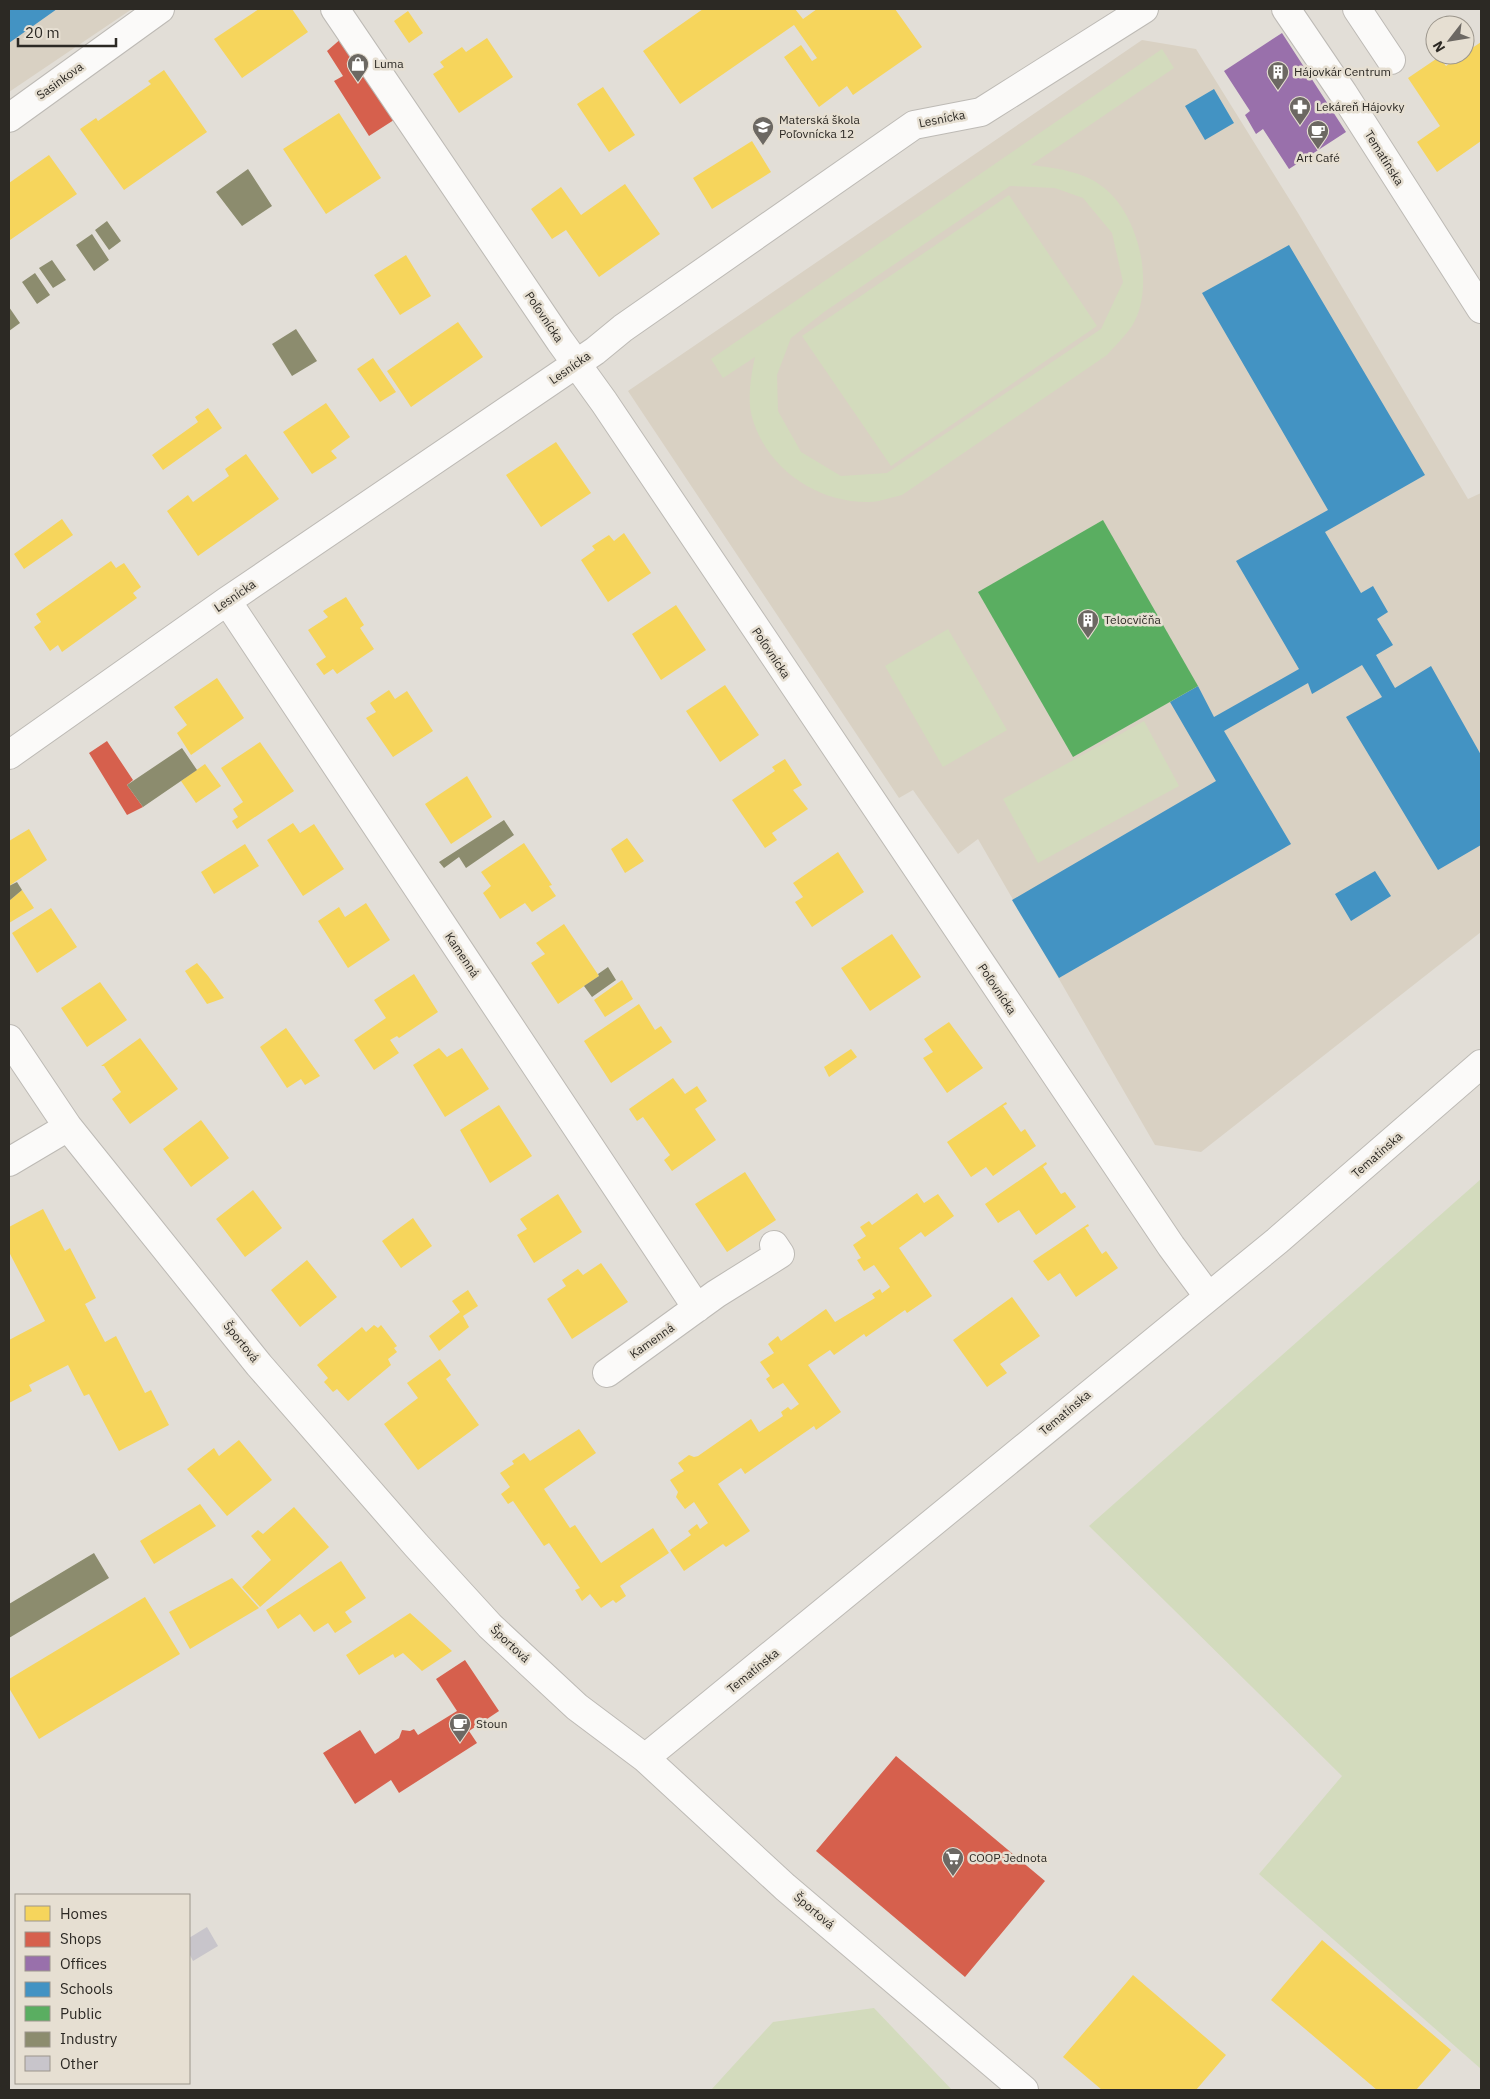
<svg xmlns="http://www.w3.org/2000/svg" width="1490" height="2099" viewBox="0 0 1490 2099" font-family="'IBM Plex Sans',sans-serif">
	<style>
		.built { fill: #d9d1c3 }
		.green { fill: #d3dbbd; fill-rule: evenodd }
		.homes { fill: #f6d55c }
		.shops { fill: #d6604d }
		.offices { fill: #9970ab }
		.schools { fill: #4393c3 }
		.public { fill: #5aae61 }
		.industry { fill: #8c8c6e }
		.building { fill: #c8c5cb }
		.lines { fill: none; stroke-linecap: round; stroke-linejoin: round }
		.minor-casing { stroke: #bdbab5; stroke-width: 30 }
		.minor { stroke: #fbfaf9; stroke-width: 28 }
		.labels { text-anchor: middle; stroke-width: 5; stroke-linejoin: round; paint-order: stroke }
		.poi-label { font-size: 12px; fill: #2c2924; stroke: #e6dfd2; text-anchor: start }
		.street-label { font-size: 12px; fill: #2c2924; stroke: #e6dfd2 }
	</style>
	<rect width="100%" height="100%" fill="#e2ded7"/>
	<path class="built" d="M 9,9 L 132,9 L 9,92 Z
		M 1142,40 L 1196,49 L 1298,213 L 1468,499 L 1481,493 L 1481,932 L 1201,1152 L 1155,1145 L 978,839 L 958,854 L 913,790 L 899,798 L 628,391 Z"/>
	<path class="green" d="M 1162,49 L 1174,68 L 1031,165 C 1055,168 1083,171 1103,187 C 1139,214 1156,287 1132,326 C 1125,336 1115,346 1107,355 L 902,495 C 892,497 880,502 869,502 C 817,503 766,468 752,417 C 747,399 751,375 755,357 L 723,378 L 711,359 ZM 1010,186 L 1055,188 L 1083,198 L 1112,233 L 1123,282 L 1101,329 L 887,473 L 841,476 L 801,452 L 778,411 L 777,375 L 791,338 L 824,312 Z
		M 1009,195 L 1097,326 L 891,466 L 802,336 Z
		M 948,629 L 1007,730 L 943,767 L 885,666 Z
		M 1144,721 L 1179,786 L 1038,863 L 1003,799 Z
		M 1481,1179 L 1481,2069 L 1259,1874 L 1342,1776 L 1089,1526 Z
		M 874,2008 L 952,2090 L 711,2090 L 773,2022 Z"/>
	<path class="homes" d="M 259,9 L 292,9 L 308,32 L 242,78 L 214,39 Z
		M 703,9 L 795,9 L 803,19 L 817,9 L 895,9 L 922,47 L 853,95 L 847,86 L 819,107 L 784,57 L 801,45 L 812,61 L 817,58 L 794,25 L 680,104 L 643,51 Z
		M 408,11 L 423,33 L 409,43 L 394,21 Z
		M 487,38 L 513,77 L 459,113 L 433,74 L 444,67 L 440,62 L 462,47 L 466,52 Z
		M 1481,42 L 1481,141 L 1437,172 L 1417,142 L 1440,126 L 1408,78 L 1439,57 L 1446,66 Z
		M 164,70 L 207,132 L 124,190 L 80,129 L 96,118 L 98,121 L 151,84 L 148,81 Z
		M 603,87 L 635,135 L 609,152 L 577,104 Z
		M 339,113 L 381,178 L 326,214 L 283,149 Z
		M 752,141 L 771,172 L 712,209 L 693,178 Z
		M 49,155 L 77,194 L 10,240 L 9,183 Z
		M 625,184 L 660,234 L 599,277 L 566,230 L 552,239 L 531,209 L 561,187 L 581,215 Z
		M 406,255 L 431,296 L 400,315 L 374,275 Z
		M 458,322 L 483,357 L 411,407 L 387,371 Z
		M 373,358 L 396,392 L 380,402 L 357,369 Z
		M 326,403 L 350,437 L 331,451 L 337,458 L 312,474 L 283,432 Z
		M 208,408 L 222,428 L 163,470 L 152,455 L 198,422 L 195,417 Z
		M 556,442 L 591,493 L 541,527 L 506,475 Z
		M 246,454 L 279,499 L 198,556 L 167,511 L 188,495 L 193,502 L 229,476 L 225,469 Z
		M 62,519 L 73,535 L 24,569 L 14,554 Z
		M 624,533 L 651,573 L 608,602 L 581,560 L 595,550 L 592,546 L 609,535 L 614,541 Z
		M 111,561 L 116,568 L 124,563 L 141,587 L 133,593 L 137,598 L 62,652 L 58,645 L 50,651 L 34,627 L 41,622 L 36,614 Z
		M 346,597 L 364,625 L 360,628 L 374,649 L 337,674 L 333,669 L 324,675 L 316,664 L 326,657 L 308,630 L 328,617 L 323,611 Z
		M 676,605 L 706,650 L 661,680 L 632,634 Z
		M 217,678 L 244,718 L 191,755 L 177,733 L 187,725 L 174,707 Z
		M 725,685 L 759,735 L 720,762 L 686,711 Z
		M 389,690 L 395,699 L 407,691 L 433,731 L 393,757 L 366,718 L 376,712 L 370,703 Z
		M 260,742 L 294,791 L 237,829 L 232,821 L 238,817 L 233,809 L 243,802 L 221,768 Z
		M 785,759 L 802,785 L 793,790 L 808,809 L 772,833 L 777,840 L 765,848 L 732,800 L 775,771 L 772,767 Z
		M 205,764 L 221,786 L 196,803 L 181,781 Z
		M 467,776 L 492,817 L 451,844 L 425,804 Z
		M 293,823 L 300,833 L 314,824 L 344,869 L 303,896 L 267,840 Z
		M 29,829 L 47,860 L 9,886 L 9,841 Z
		M 627,838 L 644,861 L 625,873 L 611,849 Z
		M 524,843 L 552,885 L 549,886 L 556,896 L 532,912 L 525,903 L 500,919 L 483,893 L 491,886 L 481,872 Z
		M 245,844 L 259,866 L 214,894 L 201,872 Z
		M 838,852 L 864,892 L 812,927 L 795,902 L 803,897 L 793,883 Z
		M 22,890 L 34,908 L 9,923 L 9,901 Z
		M 366,903 L 390,940 L 348,968 L 318,921 L 339,907 L 345,917 Z
		M 51,908 L 77,947 L 37,973 L 12,933 Z
		M 564,924 L 599,976 L 558,1004 L 531,963 L 545,954 L 536,943 Z
		M 892,934 L 921,977 L 870,1011 L 841,968 Z
		M 197,963 L 208,976 L 224,998 L 207,1004 L 185,971 Z
		M 414,974 L 438,1012 L 399,1038 L 397,1036 L 390,1040 L 399,1053 L 374,1070 L 354,1040 L 386,1018 L 374,1000 Z
		M 622,980 L 633,999 L 605,1017 L 594,1000 Z
		M 100,982 L 127,1020 L 87,1047 L 61,1008 Z
		M 639,1004 L 655,1030 L 661,1026 L 672,1042 L 611,1083 L 584,1041 Z
		M 949,1022 L 983,1068 L 947,1093 L 923,1058 L 933,1052 L 924,1039 Z
		M 286,1028 L 320,1076 L 305,1085 L 301,1079 L 287,1088 L 260,1047 Z
		M 140,1038 L 178,1089 L 130,1124 L 112,1099 L 121,1092 L 104,1066 L 101,1066 Z
		M 439,1048 L 447,1057 L 462,1048 L 489,1089 L 445,1117 L 413,1065 Z
		M 851,1049 L 857,1057 L 829,1077 L 824,1067 Z
		M 673,1078 L 685,1094 L 697,1086 L 707,1101 L 695,1109 L 716,1140 L 672,1171 L 664,1160 L 670,1155 L 643,1117 L 637,1121 L 629,1109 Z
		M 1006,1102 L 1007,1104 L 1003,1106 L 1021,1132 L 1025,1129 L 1036,1146 L 993,1176 L 986,1167 L 971,1177 L 947,1142 Z
		M 499,1105 L 532,1156 L 490,1183 L 460,1130 Z
		M 201,1120 L 229,1158 L 191,1187 L 163,1149 Z
		M 1046,1162 L 1047,1164 L 1043,1167 L 1061,1194 L 1065,1192 L 1076,1207 L 1036,1235 L 1019,1210 L 998,1223 L 985,1204 Z
		M 745,1172 L 776,1220 L 727,1252 L 695,1204 Z
		M 253,1190 L 282,1228 L 245,1257 L 216,1219 Z
		M 917,1193 L 924,1203 L 938,1194 L 954,1216 L 925,1237 L 921,1232 L 899,1248 L 932,1296 L 907,1313 L 905,1310 L 866,1337 L 864,1334 L 834,1355 L 830,1350 L 808,1365 L 841,1412 L 816,1430 L 814,1426 L 745,1474 L 741,1468 L 718,1484 L 750,1531 L 726,1547 L 723,1544 L 684,1571 L 670,1550 L 691,1535 L 688,1531 L 697,1524 L 700,1529 L 708,1523 L 694,1502 L 685,1509 L 676,1497 L 678,1492 L 670,1480 L 684,1471 L 678,1463 L 689,1455 L 694,1457 L 698,1456 L 751,1419 L 759,1432 L 783,1416 L 781,1412 L 788,1407 L 791,1410 L 799,1404 L 783,1383 L 773,1389 L 766,1379 L 770,1376 L 760,1362 L 774,1353 L 768,1344 L 778,1336 L 781,1341 L 826,1309 L 835,1322 L 875,1298 L 872,1294 L 880,1289 L 882,1293 L 890,1287 L 874,1265 L 864,1271 L 857,1260 L 861,1258 L 853,1245 L 866,1236 L 860,1227 L 869,1221 L 872,1225 Z
		M 558,1194 L 582,1232 L 534,1263 L 517,1235 L 527,1229 L 520,1219 Z
		M 43,1209 L 65,1251 L 70,1248 L 96,1298 L 85,1304 L 105,1342 L 116,1336 L 145,1393 L 151,1390 L 169,1425 L 119,1451 L 89,1394 L 84,1396 L 68,1365 L 29,1385 L 32,1391 L 9,1403 L 9,1340 L 45,1321 L 9,1252 L 9,1227 Z
		M 413,1218 L 432,1246 L 401,1268 L 382,1241 Z
		M 1088,1224 L 1089,1226 L 1085,1228 L 1102,1254 L 1106,1251 L 1118,1268 L 1076,1297 L 1060,1273 L 1048,1281 L 1033,1261 Z
		M 307,1260 L 337,1297 L 300,1327 L 271,1290 Z
		M 601,1263 L 628,1302 L 572,1339 L 547,1299 L 566,1286 L 562,1280 L 578,1269 L 583,1275 Z
		M 468,1290 L 478,1306 L 463,1316 L 469,1327 L 439,1351 L 429,1336 L 460,1312 L 452,1301 Z
		M 1012,1297 L 1040,1336 L 1000,1364 L 1007,1373 L 987,1387 L 953,1340 Z
		M 374,1325 L 378,1328 L 381,1325 L 397,1346 L 394,1348 L 397,1352 L 388,1359 L 391,1365 L 348,1401 L 337,1389 L 333,1392 L 324,1382 L 328,1378 L 317,1365 L 362,1327 L 366,1332 Z
		M 440,1359 L 451,1375 L 446,1379 L 479,1425 L 418,1470 L 384,1424 L 418,1398 L 407,1383 Z
		M 579,1429 L 596,1453 L 544,1489 L 570,1528 L 575,1525 L 601,1563 L 653,1528 L 669,1553 L 620,1586 L 626,1596 L 616,1603 L 613,1600 L 601,1608 L 590,1594 L 582,1601 L 575,1590 L 580,1588 L 549,1543 L 544,1546 L 513,1501 L 508,1504 L 501,1494 L 510,1487 L 500,1473 L 514,1464 L 512,1461 L 524,1453 L 530,1461 Z
		M 239,1440 L 272,1480 L 227,1516 L 187,1469 L 214,1448 L 219,1456 Z
		M 200,1504 L 216,1526 L 154,1564 L 140,1541 Z
		M 294,1507 L 329,1547 L 260,1607 L 242,1587 L 271,1560 L 251,1536 L 258,1530 L 263,1534 Z
		M 341,1561 L 366,1598 L 345,1612 L 352,1622 L 335,1633 L 328,1623 L 314,1632 L 300,1614 L 278,1629 L 266,1610 Z
		M 232,1578 L 259,1608 L 190,1649 L 169,1612 Z
		M 145,1597 L 180,1654 L 39,1739 L 9,1688 L 9,1679 Z
		M 410,1613 L 452,1651 L 422,1671 L 403,1653 L 395,1658 L 393,1654 L 359,1675 L 346,1655 Z
		M 1322,1940 L 1451,2050 L 1416,2090 L 1377,2090 L 1271,2000 Z
		M 1133,1975 L 1226,2055 L 1196,2090 L 1102,2090 L 1063,2057 Z"/>
	<path class="shops" d="M 343,37 L 397,118 L 369,136 L 334,81 L 343,76 L 327,51 Z
		M 107,741 L 133,780 L 127,785 L 143,807 L 127,815 L 89,753 Z
		M 465,1660 L 499,1711 L 469,1731 L 477,1743 L 399,1793 L 391,1780 L 355,1804 L 323,1753 L 360,1730 L 375,1754 L 399,1738 L 402,1730 L 410,1731 L 414,1729 L 418,1735 L 457,1711 L 436,1679 Z
		M 896,1756 L 1045,1881 L 965,1977 L 816,1851 Z"/>
	<path class="offices" d="M 1282,33 L 1346,132 L 1289,169 L 1263,129 L 1256,134 L 1245,115 L 1250,111 L 1224,71 Z"/>
	<path class="schools" d="M 9,9 L 57,9 L 9,43 Z
		M 1214,89 L 1234,123 L 1205,140 L 1185,106 Z
		M 1289,245 L 1425,475 L 1325,532 L 1361,593 L 1373,586 L 1388,612 L 1377,619 L 1393,645 L 1376,655 L 1395,688 L 1431,666 L 1481,755 L 1481,845 L 1438,870 L 1346,717 L 1382,697 L 1362,665 L 1312,694 L 1308,683 L 1224,731 L 1291,844 L 1059,978 L 1012,900 L 1216,781 L 1170,702 L 1198,686 L 1214,717 L 1299,669 L 1236,561 L 1328,510 L 1202,293 Z
		M 1375,871 L 1391,896 L 1351,921 L 1335,894 Z"/>
	<path class="public" d="M 1103,520 L 1198,686 L 1073,757 L 978,592 Z"/>
	<path class="industry" d="M 248,169 L 272,206 L 242,226 L 216,192 Z
		M 107,221 L 121,241 L 109,250 L 95,230 Z
		M 92,234 L 109,260 L 94,271 L 76,245 Z
		M 52,260 L 66,280 L 53,288 L 39,268 Z
		M 35,273 L 50,295 L 37,304 L 22,282 Z
		M 9,307 L 20,323 L 9,331 Z
		M 296,329 L 317,361 L 292,376 L 272,344 Z
		M 182,748 L 197,770 L 143,807 L 127,785 Z
		M 504,820 L 514,835 L 466,868 L 459,857 L 444,868 L 439,862 Z
		M 17,882 L 22,890 L 9,901 L 9,886 Z
		M 608,967 L 616,980 L 592,997 L 584,986 L 599,976 L 598,974 Z
		M 94,1553 L 109,1578 L 9,1638 L 9,1604 Z"/>
	<path class="building" d="M 207,1927 L 218,1946 L 193,1961 L 189,1953 L 189,1938 Z"/>
	<g class="lines">
		<g class="minor-casing">
			<path id="minor" d="M 335,9 L 560,341 L 604,402 L 1171,1246 L 1208,1296
				M 1286,9 L 1343,93 L 1481,309
				M 1357,9 L 1391,60
				M 9,118 L 160,9
				M 227,601 L 697,1308
				M 9,755 L 227,601 L 595,351 L 623,328 L 914,125 L 981,112 L 1144,9
				M 9,1039 L 68,1127 L 259,1365 L 416,1545 L 490,1626 L 577,1707 L 645,1758 L 785,1887 L 1024,2090
				M 9,1162 L 68,1127
				M 607,1373 L 716,1294 L 780,1254 L 774,1245
				M 645,1758 L 1277,1241 L 1481,1064"/>
		</g>
		<use href="#minor" class="minor"/>
	</g>
	<defs>
		<g id="shop-pin" transform="scale(1.125)"><path d="M0 17L-7.5 6A9.5 9.5 0 1 1 7.5 6Z" fill="#6c6863" stroke="#e6dfd2"/><path d="M-5-2.5h2.3a2.7 3.5 0 0 1 5.4 0H5L5.5 6h-11ZM-1.5-2.5h3a1.5 2.3 0 0 0-3 0Z" fill="#fff"/></g>
		<g id="building-pin" transform="scale(1.125)"><path d="M0 17L-7.5 6A9.5 9.5 0 1 1 7.5 6Z" fill="#6c6863" stroke="#e6dfd2"/><path d="M-4-6H4V6H1V3H-1V6H-4ZM-2.5-4.3h1.7v1.8h-1.7ZM.8-4.3h1.7v1.8H.8ZM-2.5-1h1.7V.8h-1.7ZM.8-1h1.7V.8H.8Z" fill="#fff"/></g>
		<g id="pharmacy-pin" transform="scale(1.125)"><path d="M0 17L-7.5 6A9.5 9.5 0 1 1 7.5 6Z" fill="#6c6863" stroke="#e6dfd2"/><path d="M-2-6h4v4h4v4h-4v4h-4v-4h-4v-4h4Z" fill="#fff"/></g>
		<g id="school-pin" transform="scale(1.125)"><path d="M0 17L-7.5 6A9.5 9.5 0 1 1 7.5 6Z" fill="#6c6863" stroke="#e6dfd2"/><path d="M0-5L7-2L0 1L-7-2ZM-4 1L0 2.5L4 1V4Q0 6-4 4Z" fill="#fff"/></g>
		<g id="cafe-pin" transform="scale(1.125)"><path d="M0 17L-7.5 6A9.5 9.5 0 1 1 7.5 6Z" fill="#6c6863" stroke="#e6dfd2"/><path d="M-5.5-4.5H6V0H3Q3 3.5 0 3.5H-2.5Q-5.5 3.5-5.5 0ZM3-3.2v2h1.7v-2ZM-6 4.5H4V6H-6Z" fill="#fff"/></g>
		<g id="supermarket-pin" transform="scale(1.125)"><path d="M0 17L-7.5 6A9.5 9.5 0 1 1 7.5 6Z" fill="#6c6863" stroke="#e6dfd2"/><path d="M-6-5.5h2.5l.6 2H6L4.5 2H-2.5L-4.4-4H-6ZM-1.5 3.2a1.3 1.3 0 1 0 .1 0ZM3 3.2a1.3 1.3 0 1 0 .1 0Z" fill="#fff"/></g>
	</defs>
	<g fill-rule="evenodd">
		<use href="#shop-pin" x="358" y="64"/>
		<use href="#building-pin" x="1278" y="72"/>
		<use href="#pharmacy-pin" x="1300" y="107"/>
		<use href="#school-pin" x="763" y="127"/>
		<use href="#cafe-pin" x="1318" y="131"/>
		<use href="#building-pin" x="1088" y="620"/>
		<use href="#cafe-pin" x="460" y="1724"/>
		<use href="#supermarket-pin" x="953" y="1858"/>
	</g>
	<g class="labels">
		<g class="poi-label">
			<text x="374" y="68">Luma</text>
			<text x="1294" y="76">Hájovkár Centrum</text>
			<text x="1316" y="111">Lekáreň Hájovky</text>
			<text x="779" y="124">Materská škola<tspan x="779" dy="14">Poľovnícka 12</tspan></text>
			<text x="1318" y="162" text-anchor="middle">Art Café</text>
			<text x="1104" y="624">Telocvičňa</text>
			<text x="476" y="1728">Stoun</text>
			<text x="969" y="1862">COOP Jednota</text>
		</g>
		<g class="street-label">
			<text transform="translate(60 81) rotate(-36)" y="4">Sasinkova</text>
			<text transform="translate(942 119) rotate(-11)" y="4">Lesnícka</text>
			<text transform="translate(1384 158) rotate(58)" y="4">Tematínska</text>
			<text transform="translate(544 317) rotate(56)" y="4">Poľovnícka</text>
			<text transform="translate(570 368) rotate(-35)" y="4">Lesnícka</text>
			<text transform="translate(235 596) rotate(-34)" y="4">Lesnícka</text>
			<text transform="translate(771 653) rotate(56)" y="4">Poľovnícka</text>
			<text transform="translate(462 955) rotate(56)" y="4">Kamenná</text>
			<text transform="translate(997 989) rotate(56)" y="4">Poľovnícka</text>
			<text transform="translate(1377 1155) rotate(-41)" y="4">Tematínska</text>
			<text transform="translate(652 1341) rotate(-35)" y="4">Kamenná</text>
			<text transform="translate(241 1342) rotate(51)" y="4">Športová</text>
			<text transform="translate(1065 1413) rotate(-40)" y="4">Tematínska</text>
			<text transform="translate(510 1644) rotate(43)" y="4">Športová</text>
			<text transform="translate(753 1671) rotate(-39)" y="4">Tematínska</text>
			<text transform="translate(814 1911) rotate(40)" y="4">Športová</text>
		</g>
	</g>
	<rect width="1490" height="2099" fill="none" stroke="#2c2924" stroke-width="20"/>
	<rect x="15" y="1894" width="175" height="190" fill="#e6dfd2" stroke="#9c968c"/>
	<rect x="25" y="1906" width="25" height="15" fill="#f6d55c" stroke="#9c968c"/>
	<text x="60" y="1919" font-size="15" fill="#2c2924">Homes</text>
	<rect x="25" y="1932" width="25" height="15" fill="#d6604d" stroke="#9c968c"/>
	<text x="60" y="1944" font-size="15" fill="#2c2924">Shops</text>
	<rect x="25" y="1956" width="25" height="15" fill="#9970ab" stroke="#9c968c"/>
	<text x="60" y="1969" font-size="15" fill="#2c2924">Offices</text>
	<rect x="25" y="1982" width="25" height="15" fill="#4393c3" stroke="#9c968c"/>
	<text x="60" y="1994" font-size="15" fill="#2c2924">Schools</text>
	<rect x="25" y="2006" width="25" height="15" fill="#5aae61" stroke="#9c968c"/>
	<text x="60" y="2019" font-size="15" fill="#2c2924">Public</text>
	<rect x="25" y="2032" width="25" height="15" fill="#8c8c6e" stroke="#9c968c"/>
	<text x="60" y="2044" font-size="15" fill="#2c2924">Industry</text>
	<rect x="25" y="2056" width="25" height="15" fill="#c8c5cb" stroke="#9c968c"/>
	<text x="60" y="2069" font-size="15" fill="#2c2924">Other</text>
	<g transform="translate(1450 40) rotate(239)"><circle r="24" fill="#e6dfd2" stroke="#9c968c"/>
	<path d="M0-4L9 19L0 12L-9 19Z" fill="#6c6863"/>
	<text y="-8" font-size="14" font-weight="bold" text-anchor="middle" fill="#2c2924">N</text>
	</g>
	<path d="M18 38v8h98v-8" fill="none" stroke="#2c2924" stroke-width="2.5"/>
	<text x="25" y="38" font-size="15" fill="#2c2924" stroke="#e6dfd2" stroke-width="4" paint-order="stroke">20 m</text>
</svg>
